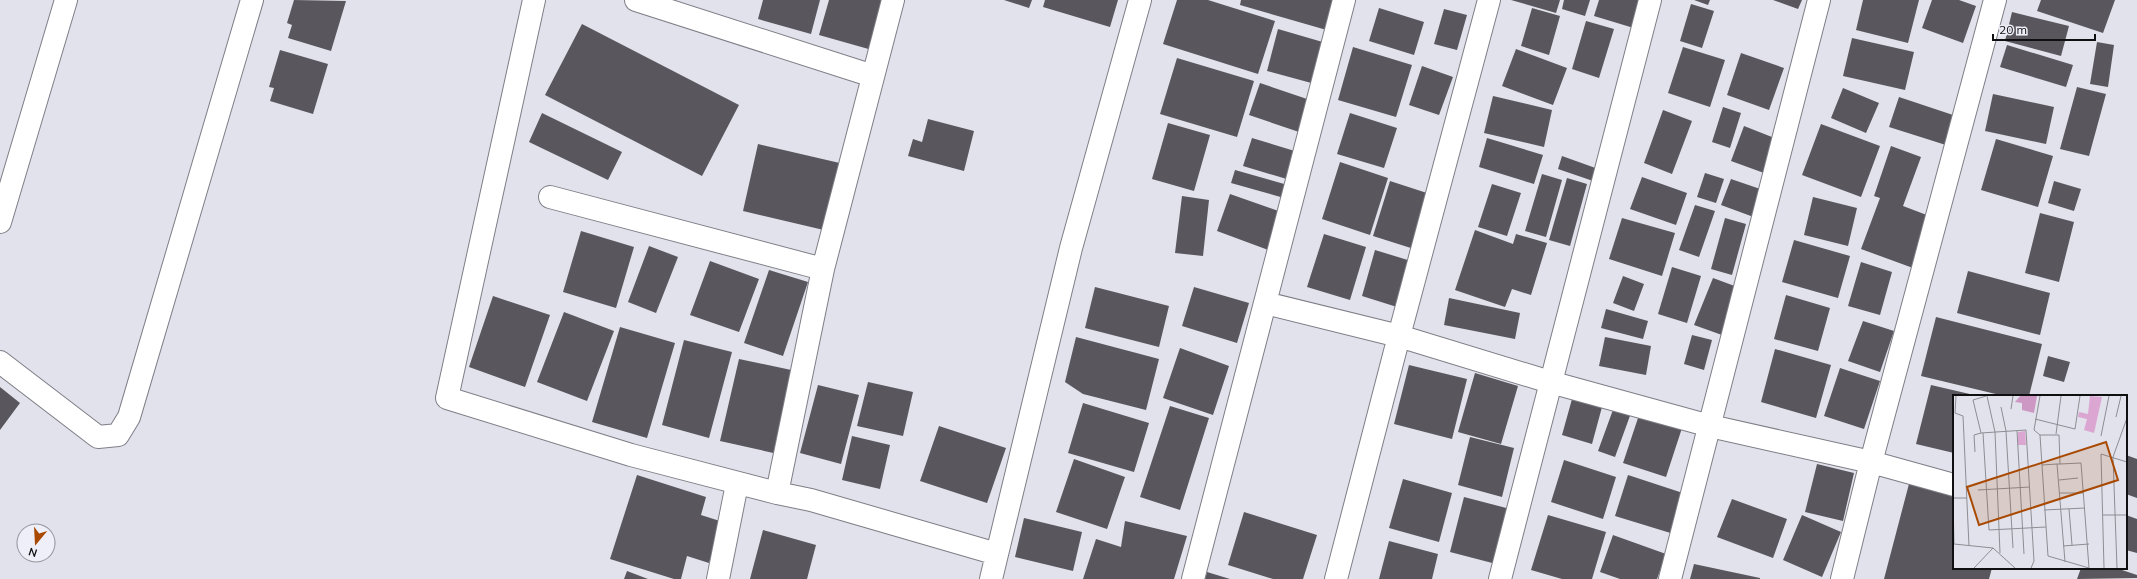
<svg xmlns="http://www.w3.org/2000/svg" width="2137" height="579" viewBox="0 0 2137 579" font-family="Mulish,sans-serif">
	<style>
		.building { fill: #59565d }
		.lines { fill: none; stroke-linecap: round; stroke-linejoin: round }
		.minor-casing { stroke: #7e7e87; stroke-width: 24 }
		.minor { stroke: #fff; stroke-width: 22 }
		.inset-road { fill: none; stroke: #8d8e94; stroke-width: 1 }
		.view { fill: #a94900; fill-opacity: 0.15; stroke: #a94900; stroke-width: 2 }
		.inset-edge { fill: none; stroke: #0f0f12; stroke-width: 2 }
	</style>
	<rect width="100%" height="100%" fill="#e1e2eb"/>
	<path class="building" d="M 294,0 L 346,1 L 331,51 L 288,38 L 292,25 L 287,23 Z
		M 763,0 L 820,0 L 811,34 L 758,19 Z
		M 829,0 L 886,0 L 872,50 L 819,35 Z
		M 1004,0 L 1032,0 L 1029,8 Z
		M 1045,0 L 1118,0 L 1110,27 L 1043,7 Z
		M 1177,0 L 1208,0 L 1275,21 L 1258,74 L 1163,44 Z
		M 1241,0 L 1339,0 L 1330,31 L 1240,5 Z
		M 1511,0 L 1560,0 L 1556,13 Z
		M 1564,0 L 1590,0 L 1585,16 L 1562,9 Z
		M 1599,0 L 1645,0 L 1637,29 L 1594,16 Z
		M 1694,0 L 1710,0 L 1708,5 Z
		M 1773,0 L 1802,0 L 1798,9 Z
		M 1863,0 L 1919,0 L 1908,43 L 1856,30 Z
		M 1932,0 L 1959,0 L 1976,6 L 1963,43 L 1922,28 Z
		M 2041,0 L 2115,0 L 2103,33 L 2037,11 Z
		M 1691,4 L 1714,11 L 1702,48 L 1680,41 Z
		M 1379,8 L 1424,22 L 1414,55 L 1369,41 Z
		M 1532,8 L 1560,16 L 1549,55 L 1521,46 Z
		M 1444,9 L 1467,15 L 1457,50 L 1434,44 Z
		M 2012,12 L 2069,26 L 2061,56 L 2005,41 Z
		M 1586,21 L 1614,29 L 1599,78 L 1572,69 Z
		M 582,24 L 739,105 L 702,176 L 545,95 Z
		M 1278,29 L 1326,43 L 1315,84 L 1267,71 Z
		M 1852,38 L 1914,52 L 1905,90 L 1843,76 Z
		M 2097,42 L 2114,45 L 2108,87 L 2090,84 Z
		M 2007,45 L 2073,65 L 2066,87 L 2000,67 Z
		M 1353,47 L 1412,65 L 1396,117 L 1338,100 Z
		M 1683,47 L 1725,60 L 1710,107 L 1668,93 Z
		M 1516,49 L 1567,68 L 1553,105 L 1502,86 Z
		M 280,50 L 328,64 L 313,114 L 270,101 L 274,88 L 269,87 Z
		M 1741,53 L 1784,68 L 1769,110 L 1727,95 Z
		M 1177,58 L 1254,81 L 1237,137 L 1160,114 Z
		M 1422,66 L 1453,77 L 1439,115 L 1409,105 Z
		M 1260,83 L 1310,100 L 1299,132 L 1249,115 Z
		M 2077,87 L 2106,94 L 2089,156 L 2060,149 Z
		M 1843,88 L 1879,103 L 1866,133 L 1831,118 Z
		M 1993,94 L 2054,107 L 2046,144 L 1985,131 Z
		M 1493,96 L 1552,110 L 1544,147 L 1484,133 Z
		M 1899,97 L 1959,117 L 1949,146 L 1889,127 Z
		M 1723,107 L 1741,113 L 1730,148 L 1712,142 Z
		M 1663,110 L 1692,121 L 1672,174 L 1644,163 Z
		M 542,113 L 622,152 L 608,180 L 529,142 Z
		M 1350,113 L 1397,128 L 1384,168 L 1337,154 Z
		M 928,119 L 974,131 L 964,171 L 908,156 L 913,139 L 922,142 Z
		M 1168,123 L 1210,135 L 1194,191 L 1152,179 Z
		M 1821,124 L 1880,146 L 1861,197 L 1802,175 Z
		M 1744,126 L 1777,139 L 1764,173 L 1731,161 Z
		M 1252,138 L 1298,152 L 1290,180 L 1243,166 Z
		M 1487,138 L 1543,155 L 1534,184 L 1479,167 Z
		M 1996,139 L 2053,156 L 2038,207 L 1981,190 Z
		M 758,144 L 844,164 L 828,231 L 743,211 Z
		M 1891,146 L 1921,157 L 1903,206 L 1932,217 L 1913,268 L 1861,249 L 1880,198 L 1874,196 Z
		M 1562,156 L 1601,170 L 1596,182 L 1558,169 Z
		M 1340,162 L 1388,178 L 1370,235 L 1322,219 Z
		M 1235,170 L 1295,187 L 1291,200 L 1231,183 Z
		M 1705,173 L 1724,179 L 1716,203 L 1697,197 Z
		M 1542,174 L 1562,180 L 1546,237 L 1525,231 Z
		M 1642,177 L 1687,193 L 1676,225 L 1630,209 Z
		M 1567,178 L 1587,184 L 1570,246 L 1549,240 Z
		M 1731,179 L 1769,192 L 1759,219 L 1721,205 Z
		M 1390,181 L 1430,194 L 1414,249 L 1373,236 Z
		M 2054,181 L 2081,189 L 2074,211 L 2048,203 Z
		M 1492,184 L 1521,193 L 1507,236 L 1478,227 Z
		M 1230,194 L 1284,213 L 1271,251 L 1217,231 Z
		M 1182,196 L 1209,200 L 1203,256 L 1175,253 Z
		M 1813,197 L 1857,208 L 1848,246 L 1804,235 Z
		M 1695,205 L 1715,211 L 1699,257 L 1679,250 Z
		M 2040,213 L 2074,222 L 2059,282 L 2025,273 Z
		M 1622,218 L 1675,233 L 1662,276 L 1609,259 Z
		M 1725,218 L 1746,224 L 1732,275 L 1711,269 Z
		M 1475,230 L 1513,244 L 1516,234 L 1547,243 L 1531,295 L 1512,289 L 1505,307 L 1455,290 Z
		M 581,231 L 634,247 L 616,308 L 563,292 Z
		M 1324,234 L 1366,247 L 1350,300 L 1307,287 Z
		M 1794,240 L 1850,256 L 1838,298 L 1782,282 Z
		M 649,246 L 678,257 L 656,313 L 628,302 Z
		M 1375,250 L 1411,261 L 1397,307 L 1362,296 Z
		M 710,261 L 759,279 L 739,332 L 690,315 Z
		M 1861,262 L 1892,272 L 1880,315 L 1848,306 Z
		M 1672,267 L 1701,276 L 1687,323 L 1658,314 Z
		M 769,270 L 808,282 L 783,356 L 744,343 Z
		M 1968,271 L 2050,293 L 2040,335 L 1957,313 Z
		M 1623,276 L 1644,284 L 1634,311 L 1613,303 Z
		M 1713,278 L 1740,288 L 1722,335 L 1694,325 Z
		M 1095,287 L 1169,306 L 1159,347 L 1085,328 Z
		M 1194,287 L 1249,303 L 1237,343 L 1182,326 Z
		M 1786,295 L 1830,308 L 1818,351 L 1774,339 Z
		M 493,296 L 550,315 L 525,387 L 469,367 Z
		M 1449,298 L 1520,313 L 1515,339 L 1444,325 Z
		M 1606,309 L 1648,321 L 1643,339 L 1601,328 Z
		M 564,312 L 614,331 L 587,401 L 537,382 Z
		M 1936,317 L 2042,344 L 2029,396 L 2004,396 L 1921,376 Z
		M 1863,321 L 1894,331 L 1880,372 L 1848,361 Z
		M 620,327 L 675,343 L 647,438 L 592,422 Z
		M 1692,335 L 1712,340 L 1704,370 L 1684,364 Z
		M 1076,337 L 1159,359 L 1146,410 L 1083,394 L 1065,382 Z
		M 1605,337 L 1651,346 L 1646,375 L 1599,366 Z
		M 684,340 L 732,352 L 709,438 L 662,425 Z
		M 1180,348 L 1229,366 L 1213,415 L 1163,398 Z
		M 1775,349 L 1831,365 L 1816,418 L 1761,402 Z
		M 2048,356 L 2070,362 L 2064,382 L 2043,376 Z
		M 739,359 L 796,371 L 778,454 L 720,441 Z
		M 1409,365 L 1467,379 L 1452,439 L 1394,424 Z
		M 1840,368 L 1880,381 L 1864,429 L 1824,416 Z
		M 1475,373 L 1518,386 L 1501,444 L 1458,432 Z
		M 868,382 L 913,392 L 903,436 L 857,426 Z
		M 818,385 L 859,395 L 841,464 L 800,453 Z
		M 1931,385 L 1974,395 L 1954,396 L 1954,453 L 1916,444 Z
		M 0,387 L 20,403 L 0,430 Z
		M 1572,399 L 1602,407 L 1592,444 L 1562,435 Z
		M 1083,403 L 1149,423 L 1134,472 L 1068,453 Z
		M 1170,406 L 1209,418 L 1180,510 L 1140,497 Z
		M 1614,407 L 1631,413 L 1615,457 L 1598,451 Z
		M 1639,415 L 1682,428 L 1666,477 L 1623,463 Z
		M 939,426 L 1006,448 L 987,503 L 920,481 Z
		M 852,436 L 890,445 L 880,489 L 842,480 Z
		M 1470,437 L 1514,448 L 1502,497 L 1458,485 Z
		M 2126,455 L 2137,459 L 2137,498 L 2126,494 Z
		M 1074,459 L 1125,477 L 1107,529 L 1056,512 Z
		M 1564,460 L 1616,477 L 1603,519 L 1551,502 Z
		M 1817,464 L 1854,473 L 1843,521 L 1805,512 Z
		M 637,475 L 706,497 L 701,515 L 723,522 L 709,563 L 687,556 L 681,579 L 674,579 L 610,559 Z
		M 1628,475 L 1689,495 L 1677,535 L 1615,516 Z
		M 1403,479 L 1452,493 L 1439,542 L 1389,528 Z
		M 1910,480 L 1954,492 L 1954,568 L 1992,568 L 1989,579 L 1884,579 Z
		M 1464,497 L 1514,510 L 1500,565 L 1450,552 Z
		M 1732,499 L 1787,519 L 1773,558 L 1717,537 Z
		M 1244,512 L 1317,535 L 1303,579 L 1273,579 L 1228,565 Z
		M 1548,515 L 1606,532 L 1592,579 L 1562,579 L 1531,570 Z
		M 1802,515 L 1841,532 L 1822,577 L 1783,560 Z
		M 2126,515 L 2137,519 L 2137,553 L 2126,550 Z
		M 1024,518 L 1082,532 L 1073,571 L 1015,557 Z
		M 1125,521 L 1187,536 L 1174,579 L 1083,579 L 1096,539 L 1121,547 Z
		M 763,530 L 816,545 L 807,579 L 750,579 Z
		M 1613,535 L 1666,554 L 1657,579 L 1620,579 L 1600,572 Z
		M 1389,541 L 1438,554 L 1432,579 L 1379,579 Z
		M 1694,564 L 1760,578 L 1760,579 L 1690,579 Z
		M 2081,568 L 2116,568 L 2137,575 L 2137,578 L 2077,579 Z
		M 627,571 L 648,579 L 624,579 Z
		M 1207,572 L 1230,579 L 1205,579 Z"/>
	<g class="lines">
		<g class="minor-casing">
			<path id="minor" d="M 534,0 L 447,398 L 631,455 L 777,493 L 823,269 L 893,0
				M 636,0 L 873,76
				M 550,197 L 823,269
				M 0,222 L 66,0
				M 1265,303 L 1399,336 L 1550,382 L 1710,426 L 1871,462 L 1954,485
				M 0,362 L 98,437 L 118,435 L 129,417 L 252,0
				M 777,493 L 811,500 L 997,554
				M 718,579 L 737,484
				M 991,579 L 1071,248 L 1140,0
				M 1193,579 L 1344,0
				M 1336,579 L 1399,336 L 1489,0
				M 1500,579 L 1650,0
				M 1670,579 L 1819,0
				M 1842,579 L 1871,462 L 1995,0"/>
		</g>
		<use href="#minor" class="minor"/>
	</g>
	<g transform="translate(1953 395)">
		<rect width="174" height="174" fill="#e1e2eb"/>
		<path d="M 137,1 L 149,2 L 141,38 L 131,35 L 134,24 L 125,22 L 126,17 L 135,19 ZM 72,36 L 73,50 L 65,50 L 65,37 Z" fill="#dba6d2"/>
		<path d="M 67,1 L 84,1 L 81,18 L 69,15 L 69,8 L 62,7 Z" fill="#cd98c4"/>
		<path class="inset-road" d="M 33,1 L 20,5 L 28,38 L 73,35 L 81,166 L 78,173M 34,1 L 42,37 L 47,158M 87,1 L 81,35 L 87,40 L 95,161 L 136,173 L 128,68 L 107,69M 48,12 L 53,36 L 60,153M 58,14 L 60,1M 2,18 L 10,21 L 16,151M 2,18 L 3,1M 163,22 L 168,1M 82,24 L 122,34 L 127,1M 64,36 L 71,159M 30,38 L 36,135 L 93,132M 103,39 L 108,1M 87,40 L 106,40 L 107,69 L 104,69 L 112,167M 148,41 L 156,1M 22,57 L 21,40 L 28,38M 174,63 L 174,105M 89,70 L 104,69M 0,79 L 0,97M 106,85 L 125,83M 25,95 L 77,92M 107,98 L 131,98M 0,103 L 14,103M 0,107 L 1,149 L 40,153 L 62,173M 116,114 L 119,150M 91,115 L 132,113M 150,120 L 174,120M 110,151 L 136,149M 21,173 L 40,153M 151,173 L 148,59 L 174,67M 164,173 L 160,62 L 174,23"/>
		<path class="view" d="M 153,47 L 165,85 L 26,130 L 14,92 Z"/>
		<rect width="174" height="174" class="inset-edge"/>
	</g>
	<g transform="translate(36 543) rotate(198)"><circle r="19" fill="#eeeff8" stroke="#95959c"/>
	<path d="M0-3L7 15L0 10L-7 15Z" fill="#a94900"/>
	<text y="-6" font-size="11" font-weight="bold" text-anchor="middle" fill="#0f0f12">N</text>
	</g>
	<path d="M1993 34v6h102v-6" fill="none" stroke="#0f0f12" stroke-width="2"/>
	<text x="1999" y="34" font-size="12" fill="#0f0f12" stroke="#eeeff8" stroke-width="3" paint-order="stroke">20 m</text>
</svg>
